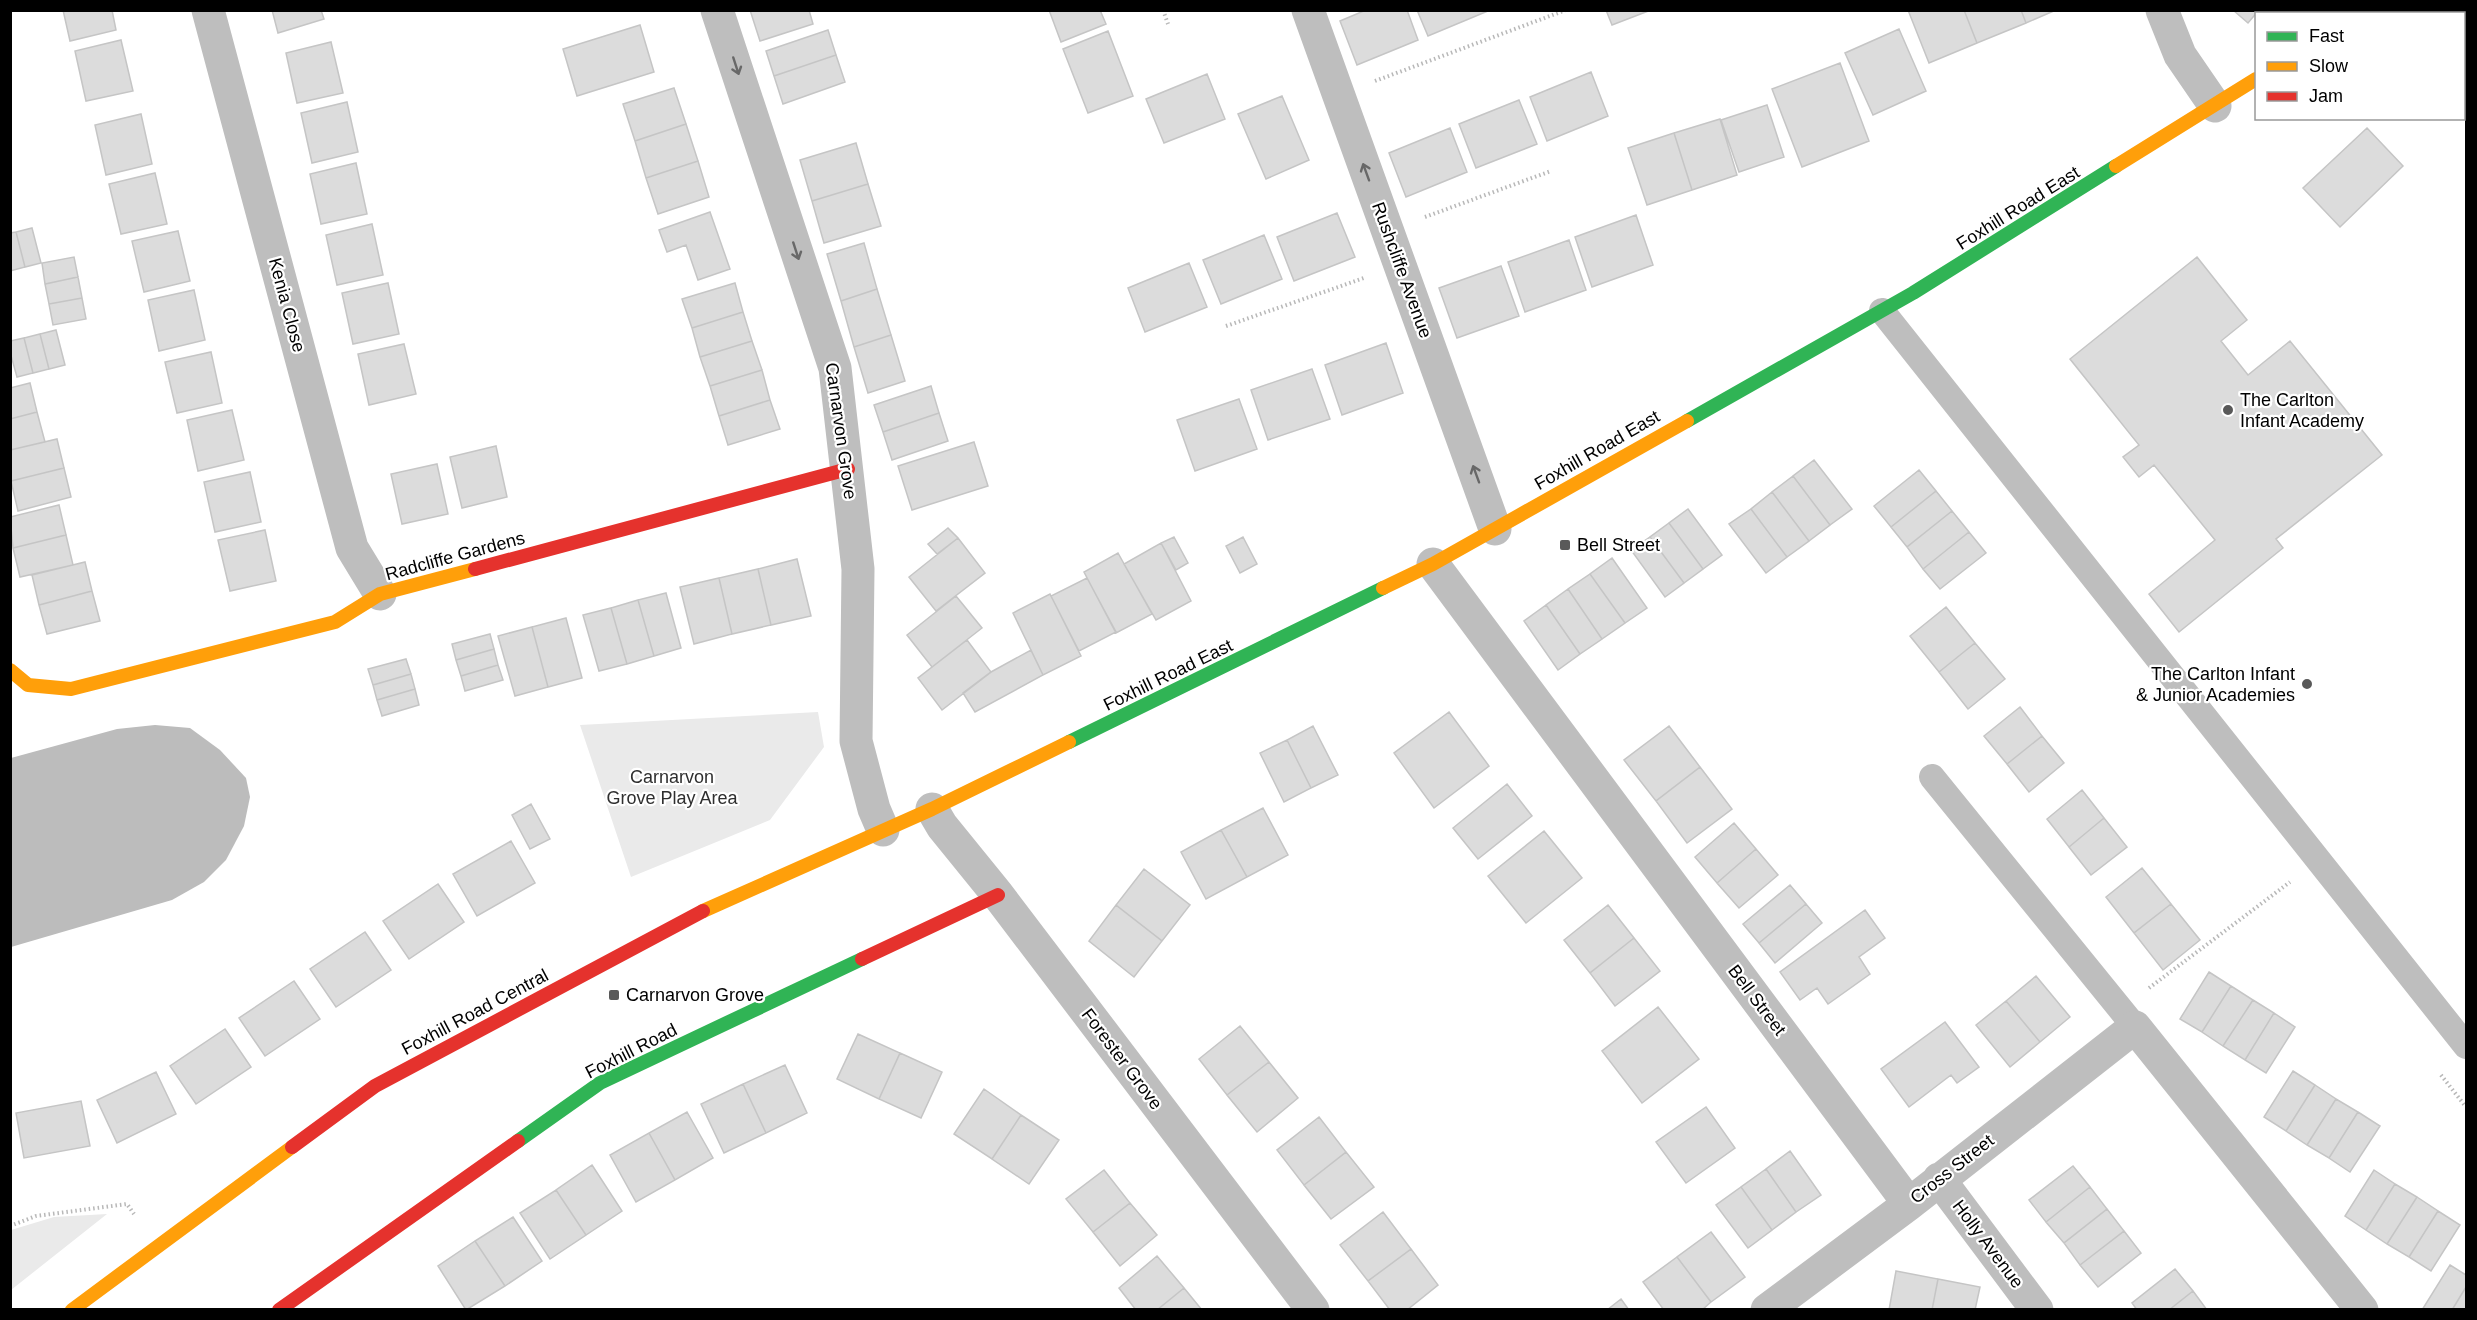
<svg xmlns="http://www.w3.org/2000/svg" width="2477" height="1320" viewBox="0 0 2477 1320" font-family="Helvetica,sans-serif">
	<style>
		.green { fill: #eaeaea }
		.water { fill: #bcbcbc }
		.building { fill: #dcdcdc; stroke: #c5c5c5; stroke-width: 1.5 }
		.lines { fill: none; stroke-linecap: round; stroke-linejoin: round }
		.path { stroke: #b8b8b8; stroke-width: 4; stroke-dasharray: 1.5 3; stroke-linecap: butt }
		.lane { stroke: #bebebe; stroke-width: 26 }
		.street { stroke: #bebebe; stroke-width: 33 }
		.fast { stroke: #30b455; stroke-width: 14 }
		.slow { stroke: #ff9f0a; stroke-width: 14 }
		.jam { stroke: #e5322d; stroke-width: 14 }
		.oneway { stroke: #686868 }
		.poi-dot { fill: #595959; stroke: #fff; stroke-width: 2 }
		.labels { text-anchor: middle; stroke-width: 4.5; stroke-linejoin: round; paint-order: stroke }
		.street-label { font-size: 18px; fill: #000; stroke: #fff }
		.poi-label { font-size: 18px; fill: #000; stroke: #fff; text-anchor: start }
		.park-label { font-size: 18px; fill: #2f2f2f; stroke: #fff }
	</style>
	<rect width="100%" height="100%" fill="#fff"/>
	<path class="green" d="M 818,712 L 824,747 L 770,820 L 631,877 L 580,725 Z
		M 107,1214 L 11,1290 L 11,1230 L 54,1217 Z"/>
	<path class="water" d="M 155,725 L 190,728 L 220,750 L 246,778 L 250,797 L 244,826 L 226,860 L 204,882 L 172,900 L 11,947 L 11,758 L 117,729 Z"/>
	<path class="building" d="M 63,10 L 112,10 L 116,30 L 70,41 Z
		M 272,10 L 321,10 L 324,19 L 278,33 Z
		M 750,10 L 809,10 L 813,24 L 760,41 Z
		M 1049,10 L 1100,10 L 1106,24 L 1061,42 Z
		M 1366,10 L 1407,10 L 1418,40 L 1357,65 L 1340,21 Z
		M 1417,10 L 1488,10 L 1488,11 L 1428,36 Z
		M 1606,10 L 1651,10 L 1612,25 Z
		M 1908,10 L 1964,10 L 1977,43 L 1929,63 Z
		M 1964,10 L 2021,10 L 2026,23 L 1977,43 Z
		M 2021,10 L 2056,10 L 2026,23 Z
		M 2233,10 L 2259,10 L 2248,23 Z
		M 640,25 L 654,72 L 577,96 L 563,49 Z
		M 1899,29 L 1926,91 L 1873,115 L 1845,53 Z
		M 828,30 L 836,55 L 774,76 L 766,51 Z
		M 1108,31 L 1133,96 L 1088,113 L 1063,49 Z
		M 121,40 L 133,91 L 86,101 L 75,51 Z
		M 331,42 L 343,93 L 297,103 L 286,53 Z
		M 2464,50 L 2466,53 L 2466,94 L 2464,97 Z
		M 836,55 L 845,82 L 783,104 L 774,76 Z
		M 1840,63 L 1869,141 L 1802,167 L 1772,89 Z
		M 1591,72 L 1608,116 L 1547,141 L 1530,97 Z
		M 1207,74 L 1225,119 L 1164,143 L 1146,99 Z
		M 674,88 L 686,124 L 635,141 L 623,104 Z
		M 1282,96 L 1309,160 L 1266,179 L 1238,114 Z
		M 1519,100 L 1537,144 L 1476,168 L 1459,124 Z
		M 347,102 L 358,152 L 312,163 L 301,113 Z
		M 1767,105 L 1784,157 L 1739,172 L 1721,120 Z
		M 141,114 L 152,164 L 106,175 L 95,125 Z
		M 1720,119 L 1737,175 L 1692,190 L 1674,133 Z
		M 686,124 L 698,161 L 646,178 L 635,141 Z
		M 1450,128 L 1467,172 L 1406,197 L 1389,153 Z
		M 2367,128 L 2403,166 L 2340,227 L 2303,188 Z
		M 1674,133 L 1692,190 L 1647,205 L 1628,148 Z
		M 856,143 L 868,184 L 812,201 L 800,160 Z
		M 698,161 L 709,197 L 658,214 L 646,178 Z
		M 356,163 L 367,214 L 321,224 L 310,174 Z
		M 155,173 L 167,224 L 121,234 L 109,184 Z
		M 868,184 L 881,226 L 824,243 L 812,201 Z
		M 710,212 L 730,269 L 698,280 L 686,245 L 667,252 L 659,230 Z
		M 1337,213 L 1355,257 L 1294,281 L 1277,237 Z
		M 1636,215 L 1653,265 L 1592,287 L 1575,237 Z
		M 372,224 L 383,275 L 337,285 L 326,235 Z
		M 32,228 L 41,263 L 25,267 L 16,232 Z
		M 178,231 L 190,281 L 144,292 L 132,241 Z
		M 16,232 L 25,267 L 10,271 L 10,233 Z
		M 1264,235 L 1282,279 L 1221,304 L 1203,260 Z
		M 1569,240 L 1586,290 L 1525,312 L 1508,262 Z
		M 864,243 L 877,289 L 841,301 L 827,254 Z
		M 74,257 L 78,277 L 45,284 L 42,263 Z
		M 2197,257 L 2247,320 L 2221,341 L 2248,375 L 2290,341 L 2382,455 L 2276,539 L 2283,548 L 2179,632 L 2149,594 L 2215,540 L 2154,465 L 2139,477 L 2123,457 L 2139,445 L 2070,359 Z
		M 1189,263 L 1207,307 L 1145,332 L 1128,288 Z
		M 1501,266 L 1519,316 L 1457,338 L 1439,288 Z
		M 78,277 L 82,298 L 49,304 L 45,284 Z
		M 388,283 L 399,334 L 353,344 L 342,293 Z
		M 735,283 L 743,312 L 692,328 L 682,299 Z
		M 877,289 L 891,335 L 854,347 L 841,301 Z
		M 194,290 L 205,340 L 159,351 L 148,300 Z
		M 82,298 L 86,319 L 53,325 L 49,304 Z
		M 743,312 L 752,341 L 700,357 L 692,328 Z
		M 56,330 L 65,365 L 49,369 L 40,334 Z
		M 40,334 L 49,369 L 33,373 L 24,338 Z
		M 891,335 L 905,381 L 868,393 L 854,347 Z
		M 24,338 L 33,373 L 17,377 L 10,352 L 10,341 Z
		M 752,341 L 762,370 L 710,386 L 700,357 Z
		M 1386,343 L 1403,393 L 1342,415 L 1325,365 Z
		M 404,344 L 416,394 L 369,405 L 358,354 Z
		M 211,352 L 222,403 L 177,413 L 165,362 Z
		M 1312,369 L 1330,419 L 1268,440 L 1251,390 Z
		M 762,370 L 770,400 L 719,416 L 710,386 Z
		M 30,383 L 37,412 L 10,419 L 10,388 Z
		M 931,386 L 939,413 L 883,432 L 874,405 Z
		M 1239,399 L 1257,449 L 1195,471 L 1177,420 Z
		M 770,400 L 780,429 L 728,445 L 719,416 Z
		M 232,410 L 244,460 L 198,471 L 187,420 Z
		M 37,412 L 45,442 L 10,450 L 10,419 Z
		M 939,413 L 948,441 L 892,460 L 883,432 Z
		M 57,439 L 64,468 L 11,481 L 10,450 Z
		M 974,442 L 988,486 L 912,510 L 898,466 Z
		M 496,446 L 507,497 L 462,508 L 450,457 Z
		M 1814,460 L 1852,509 L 1830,525 L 1793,476 Z
		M 437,464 L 448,514 L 402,524 L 391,474 Z
		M 64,468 L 71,497 L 18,511 L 11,481 Z
		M 1919,470 L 1936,491 L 1891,527 L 1874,506 Z
		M 250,472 L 261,522 L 215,532 L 204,482 Z
		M 1793,476 L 1830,525 L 1809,541 L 1772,492 Z
		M 1936,491 L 1952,511 L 1907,547 L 1891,527 Z
		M 1772,492 L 1809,541 L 1787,557 L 1751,509 Z
		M 59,505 L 66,535 L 13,548 L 10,517 Z
		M 1688,509 L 1722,555 L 1703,569 L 1669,523 Z
		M 1751,509 L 1787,557 L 1766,573 L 1729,524 Z
		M 1952,511 L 1969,532 L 1923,569 L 1907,547 Z
		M 1669,523 L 1703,569 L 1684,583 L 1650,537 Z
		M 948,528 L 958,538 L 937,554 L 928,544 Z
		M 265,530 L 276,581 L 230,591 L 218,540 Z
		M 1969,532 L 1986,553 L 1940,589 L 1923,569 Z
		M 66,535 L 73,565 L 20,577 L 13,548 Z
		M 1174,537 L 1188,563 L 1176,570 L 1161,543 Z
		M 1243,537 L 1257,564 L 1240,573 L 1226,546 Z
		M 1650,537 L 1684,583 L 1665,597 L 1631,550 Z
		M 958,538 L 985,573 L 936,611 L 909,577 Z
		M 1161,543 L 1191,601 L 1156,620 L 1124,564 Z
		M 1118,553 L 1152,614 L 1116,633 L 1084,572 Z
		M 1612,558 L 1647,608 L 1625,623 L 1590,574 Z
		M 797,559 L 811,616 L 771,625 L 758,569 Z
		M 85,562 L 92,591 L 39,605 L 32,575 Z
		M 758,569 L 771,625 L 732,634 L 719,578 Z
		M 1590,574 L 1625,623 L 1602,639 L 1568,589 Z
		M 719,578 L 732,634 L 694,644 L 680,587 Z
		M 1087,578 L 1116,632 L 1079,651 L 1051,596 Z
		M 1568,589 L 1602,639 L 1580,654 L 1546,605 Z
		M 92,591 L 100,621 L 47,634 L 39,605 Z
		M 666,593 L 681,648 L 654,656 L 638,600 Z
		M 1050,594 L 1081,656 L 1043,675 L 1013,613 Z
		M 956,596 L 982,628 L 932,667 L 907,635 Z
		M 638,600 L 654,656 L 627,664 L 611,608 Z
		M 1546,605 L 1580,654 L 1558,670 L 1524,621 Z
		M 1946,607 L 1975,643 L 1939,672 L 1910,636 Z
		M 611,608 L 627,664 L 599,671 L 583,615 Z
		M 566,618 L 582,678 L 548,687 L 532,627 Z
		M 532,627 L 548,687 L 515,696 L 498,636 Z
		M 490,634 L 494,649 L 456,660 L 452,644 Z
		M 967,640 L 991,672 L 942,710 L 918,678 Z
		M 1975,643 L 2005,679 L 1968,709 L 1939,672 Z
		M 494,649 L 498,665 L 461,676 L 456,660 Z
		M 1031,650 L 1043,675 L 975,712 L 963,693 L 991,672 Z
		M 406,659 L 411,674 L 373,685 L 368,669 Z
		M 498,665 L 503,680 L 465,691 L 461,676 Z
		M 411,674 L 415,689 L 377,700 L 373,685 Z
		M 415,689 L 419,705 L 382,716 L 377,700 Z
		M 2020,707 L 2042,736 L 2007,764 L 1984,736 Z
		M 1449,712 L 1489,766 L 1434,808 L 1394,753 Z
		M 1313,726 L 1338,775 L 1311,788 L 1287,740 Z
		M 1669,726 L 1700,767 L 1656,801 L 1624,760 Z
		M 2042,736 L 2064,763 L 2029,792 L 2007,764 Z
		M 1287,740 L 1311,788 L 1284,802 L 1260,753 Z
		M 1700,767 L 1732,809 L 1687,843 L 1656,801 Z
		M 1507,784 L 1532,816 L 1478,859 L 1453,828 Z
		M 2082,790 L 2104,818 L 2069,847 L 2047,819 Z
		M 531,804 L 550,839 L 530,849 L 512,815 Z
		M 1263,808 L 1288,855 L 1247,877 L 1221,830 Z
		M 2104,818 L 2127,847 L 2091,875 L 2069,847 Z
		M 1734,823 L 1756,849 L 1717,883 L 1695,857 Z
		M 1221,830 L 1247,877 L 1206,899 L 1181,852 Z
		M 1544,831 L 1582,878 L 1526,923 L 1488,876 Z
		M 511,841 L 535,883 L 477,916 L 453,874 Z
		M 1756,849 L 1778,875 L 1739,908 L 1717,883 Z
		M 2142,868 L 2171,904 L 2134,933 L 2106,897 Z
		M 1144,869 L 1190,905 L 1162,941 L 1116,905 Z
		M 438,884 L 464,922 L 409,959 L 383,921 Z
		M 1790,885 L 1806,904 L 1759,943 L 1743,924 Z
		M 1806,904 L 1822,923 L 1775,963 L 1759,943 Z
		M 2171,904 L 2200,940 L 2163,970 L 2134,933 Z
		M 1116,905 L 1162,941 L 1134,977 L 1089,941 Z
		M 1608,905 L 1634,938 L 1590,973 L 1564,940 Z
		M 1865,910 L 1885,938 L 1859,957 L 1870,974 L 1828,1004 L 1817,988 L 1800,1000 L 1780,972 Z
		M 365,932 L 391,970 L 336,1007 L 310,969 Z
		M 1634,938 L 1660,971 L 1615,1006 L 1590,973 Z
		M 2209,972 L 2231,986 L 2202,1032 L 2180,1019 Z
		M 2036,976 L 2070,1017 L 2040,1042 L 2006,1001 Z
		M 294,981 L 320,1019 L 265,1056 L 239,1018 Z
		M 2231,986 L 2253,1000 L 2223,1046 L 2202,1032 Z
		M 2253,1000 L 2274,1013 L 2245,1060 L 2223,1046 Z
		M 2006,1001 L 2040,1042 L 2010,1067 L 1976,1025 Z
		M 1658,1007 L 1699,1059 L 1642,1103 L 1602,1051 Z
		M 2274,1013 L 2295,1027 L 2266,1073 L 2245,1060 Z
		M 1945,1022 L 1979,1067 L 1957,1083 L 1951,1075 L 1909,1107 L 1881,1069 Z
		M 1240,1026 L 1269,1062 L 1227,1095 L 1199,1059 Z
		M 225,1029 L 251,1067 L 196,1104 L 170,1066 Z
		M 858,1034 L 900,1053 L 879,1099 L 837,1079 Z
		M 900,1053 L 942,1072 L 921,1118 L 879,1099 Z
		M 1269,1062 L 1298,1098 L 1257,1132 L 1227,1095 Z
		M 785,1065 L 807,1113 L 766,1133 L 743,1084 Z
		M 2293,1071 L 2315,1085 L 2286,1131 L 2264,1117 Z
		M 156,1072 L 176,1114 L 117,1143 L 97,1100 Z
		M 743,1084 L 766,1133 L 724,1153 L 701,1104 Z
		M 2315,1085 L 2336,1099 L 2307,1145 L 2286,1131 Z
		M 984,1089 L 1021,1115 L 992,1159 L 954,1134 Z
		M 2336,1099 L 2358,1112 L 2329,1158 L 2307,1145 Z
		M 81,1101 L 90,1146 L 24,1158 L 16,1113 Z
		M 1706,1107 L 1735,1148 L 1686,1183 L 1656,1142 Z
		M 687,1112 L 713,1158 L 675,1180 L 649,1133 Z
		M 2358,1112 L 2380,1126 L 2350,1172 L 2329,1158 Z
		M 1021,1115 L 1059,1140 L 1029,1184 L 992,1159 Z
		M 1319,1117 L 1346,1152 L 1304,1185 L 1277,1150 Z
		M 649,1133 L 675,1180 L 636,1202 L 610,1155 Z
		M 1790,1151 L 1821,1195 L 1796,1212 L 1766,1169 Z
		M 1346,1152 L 1374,1187 L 1331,1219 L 1304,1185 Z
		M 592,1165 L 622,1211 L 586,1235 L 556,1190 Z
		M 2073,1166 L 2090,1187 L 2046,1222 L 2029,1200 Z
		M 1766,1169 L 1796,1212 L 1772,1230 L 1741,1187 Z
		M 1104,1170 L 1130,1203 L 1093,1232 L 1066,1199 Z
		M 2374,1170 L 2395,1184 L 2366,1230 L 2345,1216 Z
		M 2395,1184 L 2417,1197 L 2387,1244 L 2366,1230 Z
		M 1741,1187 L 1772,1230 L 1748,1248 L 1716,1205 Z
		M 2090,1187 L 2107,1209 L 2064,1243 L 2046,1222 Z
		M 556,1190 L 586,1235 L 550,1259 L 520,1213 Z
		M 2417,1197 L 2438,1211 L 2409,1257 L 2387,1244 Z
		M 1130,1203 L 1157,1235 L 1120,1266 L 1093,1232 Z
		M 2107,1209 L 2124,1231 L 2080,1265 L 2064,1243 Z
		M 2438,1211 L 2460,1225 L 2431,1271 L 2409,1257 Z
		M 1383,1212 L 1411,1249 L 1368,1281 L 1340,1245 Z
		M 513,1217 L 542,1261 L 505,1286 L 475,1241 Z
		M 2124,1231 L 2141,1253 L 2098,1287 L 2080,1265 Z
		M 1711,1232 L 1745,1277 L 1711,1302 L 1677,1257 Z
		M 475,1241 L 505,1286 L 466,1310 L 438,1266 Z
		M 1411,1249 L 1438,1285 L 1407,1310 L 1390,1310 L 1368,1281 Z
		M 1157,1256 L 1184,1288 L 1157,1310 L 1136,1310 L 1119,1288 Z
		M 1677,1257 L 1711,1302 L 1702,1310 L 1664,1310 L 1643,1282 Z
		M 2450,1265 L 2466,1275 L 2466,1287 L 2452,1310 L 2422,1310 Z
		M 2175,1269 L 2193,1291 L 2169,1310 L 2137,1310 L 2132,1303 Z
		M 1896,1271 L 1938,1279 L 1932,1310 L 1889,1310 Z
		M 1938,1279 L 1980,1287 L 1975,1310 L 1932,1310 Z
		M 2466,1287 L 2466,1310 L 2452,1310 Z
		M 1184,1288 L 1202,1310 L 1157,1310 Z
		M 2193,1291 L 2207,1310 L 2169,1310 Z
		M 1621,1299 L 1629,1310 L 1607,1310 Z"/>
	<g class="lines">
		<path class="path" d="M 1163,10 L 1168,24
			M 1375,81 L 1566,10
			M 1425,217 L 1551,171
			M 1226,326 L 1364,278
			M 2149,988 L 2290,882
			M 2441,1075 L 2466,1107
			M 10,1226 L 36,1216 L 127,1204 L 134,1214"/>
		<path class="lane" d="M 1882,311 L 2466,1046
			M 1932,777 L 2135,1027"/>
		<path class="street" d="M 208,10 L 352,548 L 380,594
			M 717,10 L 835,368 L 858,569 L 856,741 L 874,809 L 883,830
			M 1308,10 L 1495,529
			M 2162,10 L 2180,55 L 2215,106
			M 1433,564 L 1909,1204
			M 932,809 L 942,826 L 998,895 L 1313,1310
			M 1939,1179 L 2037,1310
			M 1767,1310 L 1909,1204 L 2135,1027 L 2362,1310"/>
		<path class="fast" d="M 2359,14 L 2364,10
			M 1687,421 L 1913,293 L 2116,166
			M 1069,742 L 1383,588
			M 518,1141 L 600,1083 L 862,959"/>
		<path class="slow" d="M 2116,166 L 2256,79
			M 1383,588 L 1433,564 L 1687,421
			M 10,670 L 28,685 L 71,689 L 335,622 L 380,594 L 475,569
			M 703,911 L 932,809 L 1069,742
			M 72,1310 L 292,1147"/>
		<path class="jam" d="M 475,569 L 848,469
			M 862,959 L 998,895
			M 292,1147 L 375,1086 L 703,911
			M 279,1310 L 518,1141"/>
	</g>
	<defs><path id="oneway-shaft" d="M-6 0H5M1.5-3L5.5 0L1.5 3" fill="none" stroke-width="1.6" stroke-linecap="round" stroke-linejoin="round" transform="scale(1.5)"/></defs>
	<g class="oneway">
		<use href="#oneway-shaft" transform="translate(736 66) rotate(72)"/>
		<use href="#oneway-shaft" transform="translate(1366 172) rotate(-110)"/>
		<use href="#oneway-shaft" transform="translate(796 251) rotate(72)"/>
		<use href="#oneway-shaft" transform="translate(1476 474) rotate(-110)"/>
	</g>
	<g class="poi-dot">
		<circle cx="2228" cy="410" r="6"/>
		<rect x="1559" y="539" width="12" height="12" rx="3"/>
		<circle cx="2307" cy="684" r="6"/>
		<rect x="608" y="989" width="12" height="12" rx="3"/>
	</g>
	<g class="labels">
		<g class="street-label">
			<text transform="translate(2018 208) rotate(-32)" y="6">Foxhill Road East</text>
			<text transform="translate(1402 270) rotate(70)" y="6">Rushcliffe Avenue</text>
			<text transform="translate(287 305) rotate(75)" y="6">Kenia Close</text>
			<text transform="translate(841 431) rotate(82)" y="6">Carnarvon Grove</text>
			<text transform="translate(1597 450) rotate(-30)" y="6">Foxhill Road East</text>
			<text transform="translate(455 556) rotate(-15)" y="6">Radcliffe Gardens</text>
			<text transform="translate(1168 675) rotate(-26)" y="6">Foxhill Road East</text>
			<text transform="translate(1757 1000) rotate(53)" y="6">Bell Street</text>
			<text transform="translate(475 1012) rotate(-28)" y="6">Foxhill Road Central</text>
			<text transform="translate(631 1051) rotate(-27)" y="6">Foxhill Road</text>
			<text transform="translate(1122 1059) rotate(53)" y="6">Forester Grove</text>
			<text transform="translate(1952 1169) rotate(-38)" y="6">Cross Street</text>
			<text transform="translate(1988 1244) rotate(53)" y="6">Holly Avenue</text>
		</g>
		<g class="poi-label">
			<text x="2240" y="406">The Carlton<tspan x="2240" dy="21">Infant Academy</tspan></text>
			<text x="1577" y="551">Bell Street</text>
			<text x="2295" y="680" text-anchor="end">The Carlton Infant<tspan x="2295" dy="21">&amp; Junior Academies</tspan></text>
			<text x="626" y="1001">Carnarvon Grove</text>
		</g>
		<g class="park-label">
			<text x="672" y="783">Carnarvon<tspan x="672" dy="21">Grove Play Area</tspan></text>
		</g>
	</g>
	<rect width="2477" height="1320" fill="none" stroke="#000000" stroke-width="24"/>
	<rect x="2255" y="12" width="210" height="108" fill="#ffffff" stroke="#999999" stroke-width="1.5"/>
	<rect x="2267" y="32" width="30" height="9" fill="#30b455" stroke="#999999" stroke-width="1.5"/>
	<text x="2309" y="42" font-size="18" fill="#000000">Fast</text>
	<rect x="2267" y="62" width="30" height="9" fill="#ff9f0a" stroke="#999999" stroke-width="1.5"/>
	<text x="2309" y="72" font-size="18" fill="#000000">Slow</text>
	<rect x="2267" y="92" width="30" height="9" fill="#e5322d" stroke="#999999" stroke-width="1.5"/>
	<text x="2309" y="102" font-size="18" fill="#000000">Jam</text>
</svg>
